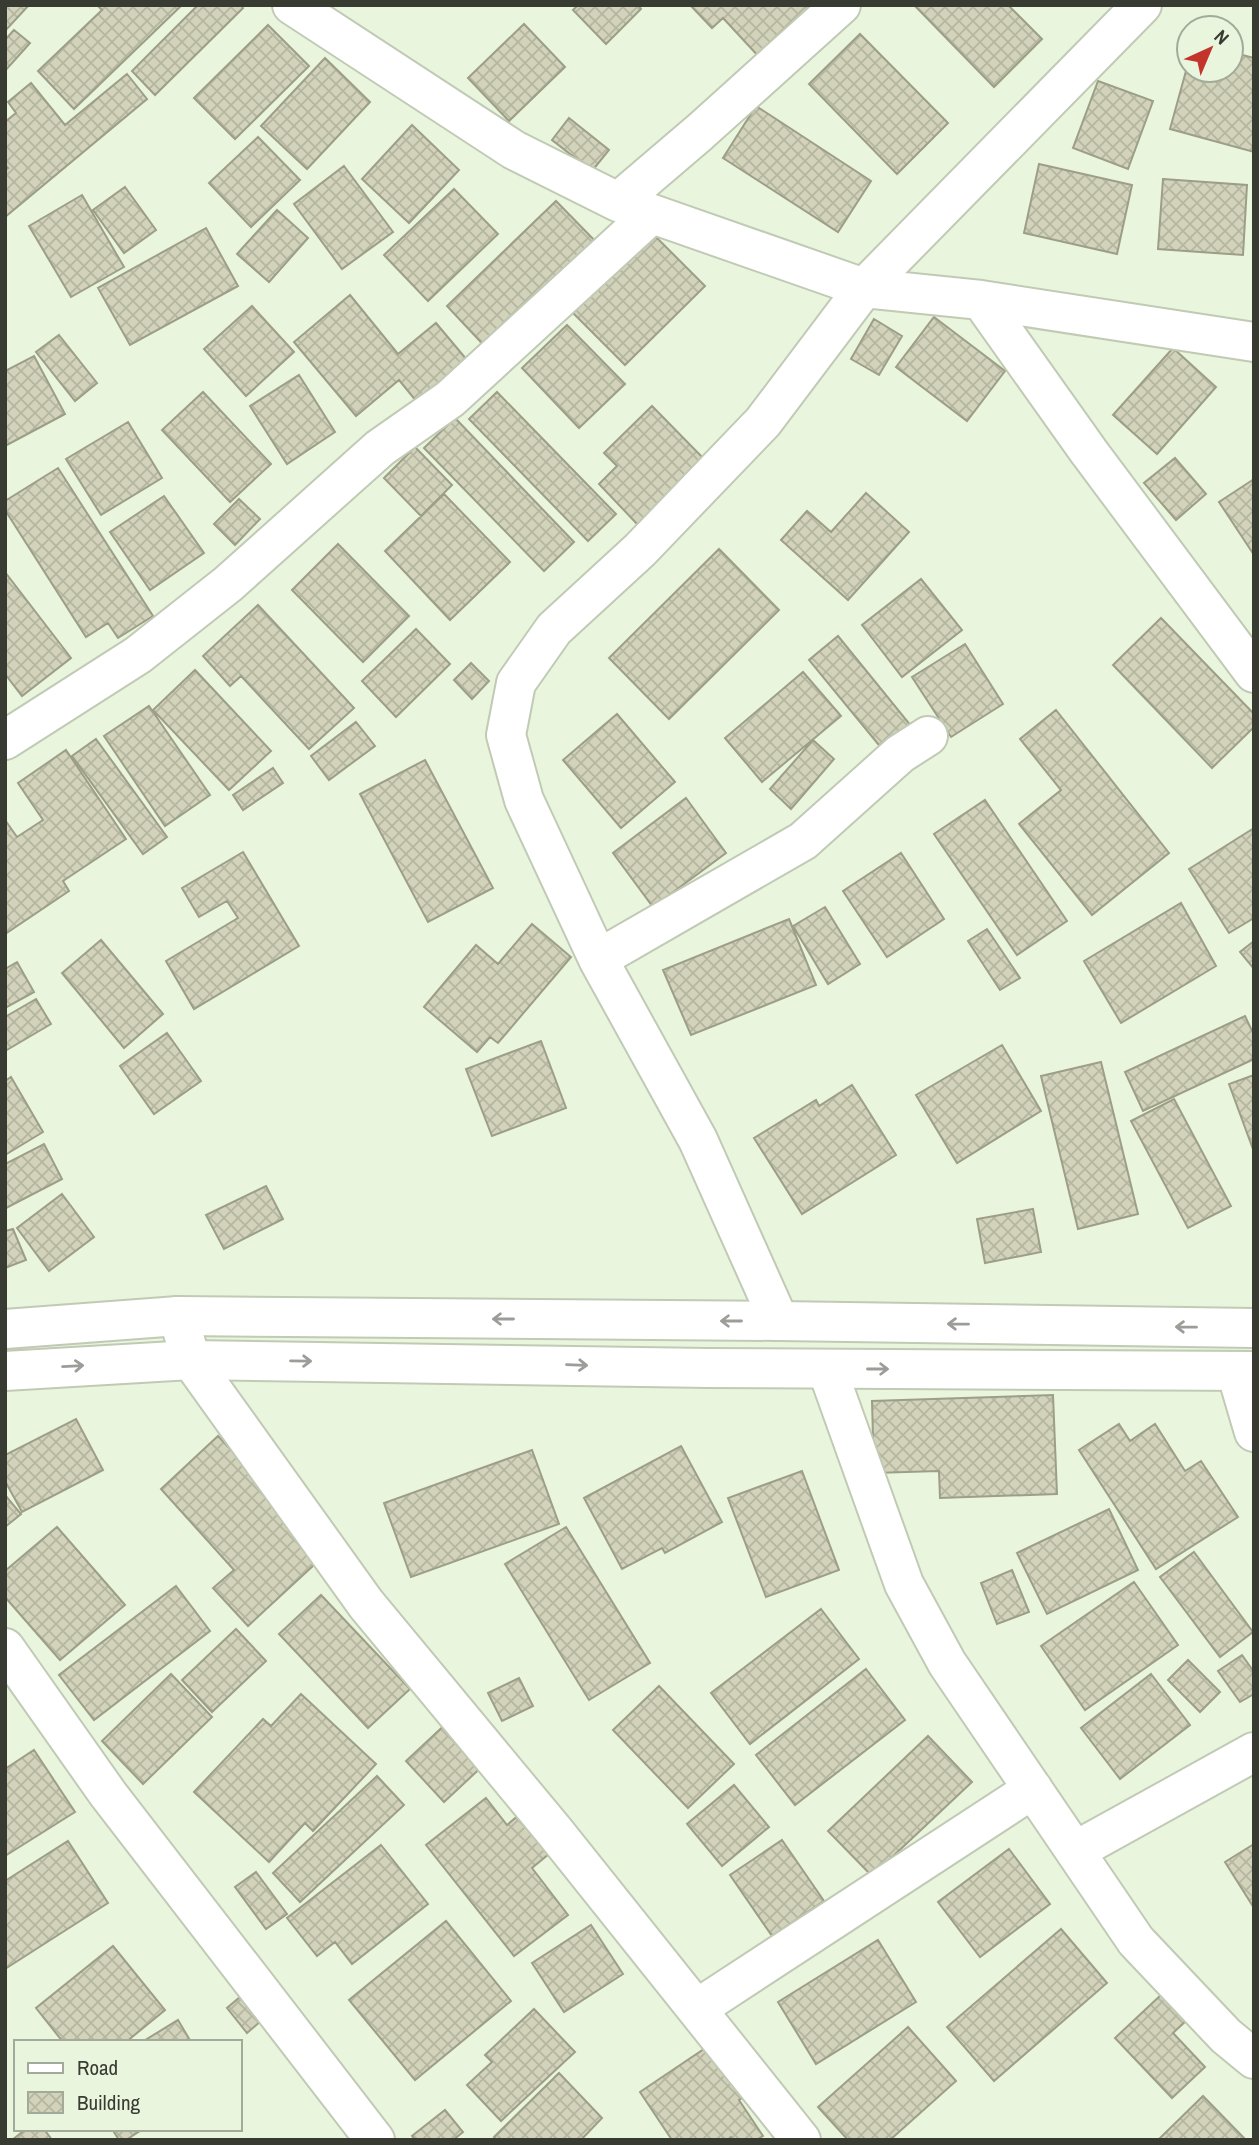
<svg xmlns="http://www.w3.org/2000/svg" width="1259" height="2145" viewBox="0 0 1259 2145" font-family="'Archivo Narrow',sans-serif">
	<style>
		.building { fill: url(#building-cross-hatch); stroke: #9d9e86; stroke-width: 2 }
		.lines { fill: none; stroke-linecap: round; stroke-linejoin: round }
		.minor-casing { stroke: #c0cab4; stroke-width: 42 }
		.major-casing { stroke: #c0cab4; stroke-width: 42 }
		.minor { stroke: #fff; stroke-width: 38 }
		.major { stroke: #fff; stroke-width: 38 }
		.oneway { stroke: #9b9d98 }
	</style>
	<defs>
		<pattern id="building-cross-hatch" width="8" height="8" patternUnits="userSpaceOnUse" patternTransform="scale(1.75)"><rect width="8" height="8" fill="#d2d3ba"/><path d="M0 0l8 8M0 8l8-8" fill="none" stroke="#b5b6a0"/></pattern>
	</defs>
	<rect width="100%" height="100%" fill="#eaf5de"/>
	<path class="building" d="M 5,5 L 29,5 L 5,31 Z
		M 97,5 L 182,5 L 74,109 L 38,71 L 102,10 Z
		M 198,5 L 241,5 L 243,8 L 155,95 L 132,71 Z
		M 578,5 L 638,5 L 641,9 L 606,44 L 573,10 Z
		M 690,5 L 806,5 L 812,11 L 761,59 L 723,18 L 712,28 Z
		M 914,5 L 1008,5 L 1042,39 L 994,87 Z
		M 524,24 L 565,67 L 509,121 L 468,78 Z
		M 268,25 L 309,66 L 235,139 L 194,98 Z
		M 14,30 L 30,43 L 5,71 L 5,40 Z
		M 860,34 L 948,123 L 897,174 L 809,84 Z
		M 1231,52 L 1254,58 L 1254,152 L 1170,129 L 1189,60 L 1189,70 L 1231,70 Z
		M 325,58 L 370,102 L 307,169 L 261,126 Z
		M 127,74 L 147,99 L 5,217 L 5,170 L 8,168 L 5,165 L 5,122 L 16,113 L 8,102 L 31,83 L 65,125 Z
		M 1098,81 L 1153,101 L 1128,169 L 1073,148 Z
		M 756,106 L 871,181 L 838,232 L 723,158 Z
		M 569,118 L 609,150 L 592,171 L 552,140 Z
		M 412,125 L 459,170 L 409,223 L 362,179 Z
		M 258,137 L 300,180 L 251,227 L 209,183 Z
		M 1039,164 L 1132,185 L 1117,254 L 1024,233 Z
		M 344,166 L 393,232 L 342,269 L 294,204 Z
		M 1163,179 L 1247,185 L 1243,255 L 1158,249 Z
		M 125,187 L 156,230 L 124,253 L 93,210 Z
		M 454,189 L 498,234 L 428,301 L 384,255 Z
		M 82,195 L 124,267 L 71,297 L 29,226 Z
		M 556,201 L 602,248 L 492,354 L 447,306 Z
		M 277,210 L 308,238 L 269,282 L 237,254 Z
		M 206,228 L 238,286 L 130,345 L 98,288 Z
		M 650,231 L 705,286 L 625,365 L 570,310 Z
		M 350,295 L 398,354 L 436,323 L 467,360 L 417,402 L 399,380 L 356,416 L 294,342 Z
		M 252,306 L 294,352 L 246,396 L 204,349 Z
		M 934,317 L 1005,371 L 967,421 L 896,367 Z
		M 874,319 L 902,336 L 879,375 L 851,359 Z
		M 567,325 L 625,384 L 579,428 L 522,368 Z
		M 59,335 L 97,383 L 75,401 L 36,352 Z
		M 1173,348 L 1216,387 L 1157,454 L 1113,415 Z
		M 34,356 L 65,414 L 5,446 L 5,371 Z
		M 299,375 L 335,432 L 287,464 L 250,406 Z
		M 203,392 L 271,464 L 230,502 L 162,430 Z
		M 497,392 L 616,514 L 588,541 L 469,419 Z
		M 652,406 L 706,461 L 639,526 L 599,484 L 617,466 L 604,453 Z
		M 455,418 L 574,542 L 544,571 L 424,448 Z
		M 128,422 L 162,478 L 101,515 L 66,459 Z
		M 415,447 L 452,485 L 421,516 L 384,478 Z
		M 1175,458 L 1206,494 L 1176,520 L 1144,483 Z
		M 58,468 L 153,616 L 118,638 L 108,623 L 86,637 L 5,510 L 5,501 Z
		M 1254,479 L 1254,555 L 1219,502 Z
		M 866,493 L 909,532 L 848,600 L 781,540 L 807,511 L 831,532 Z
		M 444,494 L 510,562 L 450,620 L 385,551 Z
		M 164,496 L 204,553 L 150,590 L 110,532 Z
		M 239,499 L 260,519 L 235,545 L 214,524 Z
		M 338,544 L 409,616 L 363,662 L 292,590 Z
		M 719,549 L 779,610 L 669,719 L 609,658 Z
		M 5,572 L 71,658 L 22,696 L 5,674 Z
		M 921,579 L 962,630 L 902,677 L 862,625 Z
		M 258,605 L 354,708 L 309,749 L 241,676 L 230,686 L 203,656 Z
		M 1161,618 L 1254,714 L 1254,727 L 1212,768 L 1113,665 Z
		M 416,629 L 450,664 L 396,717 L 362,681 Z
		M 838,636 L 912,727 L 883,750 L 809,660 Z
		M 965,644 L 1003,704 L 951,737 L 912,677 Z
		M 471,663 L 489,681 L 472,699 L 454,680 Z
		M 195,670 L 271,751 L 229,790 L 153,710 Z
		M 803,672 L 841,716 L 762,782 L 725,738 Z
		M 149,706 L 210,795 L 165,826 L 104,736 Z
		M 1056,710 L 1169,853 L 1092,915 L 1019,824 L 1061,790 L 1020,739 Z
		M 617,714 L 675,782 L 621,828 L 563,760 Z
		M 356,722 L 375,746 L 329,780 L 311,756 Z
		M 96,739 L 167,837 L 143,854 L 72,756 Z
		M 813,740 L 834,759 L 791,809 L 770,789 Z
		M 66,750 L 126,839 L 63,881 L 69,891 L 5,934 L 5,820 L 17,837 L 43,820 L 18,783 Z
		M 425,760 L 493,888 L 428,922 L 360,794 Z
		M 273,768 L 283,783 L 243,810 L 233,795 Z
		M 686,798 L 726,853 L 653,907 L 613,853 Z
		M 985,800 L 1067,921 L 1017,955 L 934,834 Z
		M 1254,828 L 1254,918 L 1229,933 L 1189,869 Z
		M 243,852 L 299,946 L 194,1009 L 166,961 L 238,918 L 227,901 L 199,917 L 182,888 Z
		M 901,853 L 944,919 L 887,957 L 843,891 Z
		M 1181,903 L 1216,966 L 1121,1023 L 1084,961 Z
		M 825,907 L 860,964 L 828,984 L 793,926 Z
		M 789,919 L 816,985 L 691,1035 L 663,970 Z
		M 532,924 L 571,957 L 498,1043 L 490,1037 L 477,1052 L 424,1007 L 476,945 L 498,964 Z
		M 987,929 L 1020,978 L 1000,990 L 968,941 Z
		M 101,940 L 163,1014 L 124,1048 L 62,973 Z
		M 1254,941 L 1254,969 L 1240,952 Z
		M 17,962 L 34,992 L 5,1008 L 5,969 Z
		M 36,999 L 51,1024 L 5,1051 L 5,1017 Z
		M 1245,1016 L 1254,1035 L 1254,1059 L 1143,1111 L 1125,1072 Z
		M 167,1033 L 201,1081 L 154,1114 L 120,1066 Z
		M 541,1041 L 566,1108 L 492,1136 L 466,1069 Z
		M 1002,1045 L 1041,1111 L 957,1163 L 916,1095 Z
		M 1101,1062 L 1138,1214 L 1078,1229 L 1041,1076 Z
		M 1254,1075 L 1254,1152 L 1229,1084 Z
		M 11,1077 L 43,1132 L 5,1155 L 5,1081 Z
		M 852,1085 L 896,1155 L 802,1214 L 754,1138 L 816,1100 L 819,1106 Z
		M 1174,1099 L 1231,1206 L 1188,1228 L 1131,1121 Z
		M 44,1144 L 62,1179 L 6,1208 L 5,1164 Z
		M 266,1186 L 283,1219 L 224,1249 L 206,1215 Z
		M 62,1194 L 94,1237 L 49,1271 L 17,1228 Z
		M 1033,1209 L 1041,1252 L 985,1263 L 977,1219 Z
		M 13,1229 L 26,1260 L 5,1268 L 5,1231 Z
		M 1053,1395 L 1057,1494 L 940,1498 L 939,1471 L 874,1473 L 872,1401 Z
		M 76,1419 L 103,1470 L 22,1512 L 5,1481 L 5,1455 Z
		M 1119,1424 L 1130,1441 L 1155,1424 L 1185,1471 L 1201,1461 L 1238,1517 L 1156,1569 L 1079,1450 Z
		M 218,1436 L 327,1553 L 248,1626 L 213,1588 L 234,1570 L 161,1489 Z
		M 681,1446 L 722,1522 L 665,1553 L 662,1548 L 622,1569 L 584,1498 Z
		M 532,1450 L 559,1524 L 411,1577 L 384,1503 Z
		M 802,1471 L 839,1570 L 766,1597 L 728,1498 Z
		M 5,1495 L 21,1514 L 5,1527 Z
		M 1109,1509 L 1138,1570 L 1047,1614 L 1017,1553 Z
		M 57,1527 L 125,1605 L 60,1660 L 5,1597 L 5,1571 Z
		M 566,1527 L 650,1663 L 589,1700 L 505,1564 Z
		M 1194,1552 L 1253,1632 L 1220,1657 L 1160,1577 Z
		M 1012,1570 L 1029,1612 L 997,1624 L 981,1583 Z
		M 1134,1582 L 1178,1645 L 1085,1710 L 1041,1646 Z
		M 176,1586 L 210,1631 L 94,1720 L 59,1675 Z
		M 321,1595 L 410,1689 L 368,1728 L 279,1634 Z
		M 821,1609 L 859,1659 L 750,1744 L 711,1693 Z
		M 236,1629 L 266,1661 L 212,1712 L 182,1680 Z
		M 1242,1655 L 1254,1672 L 1254,1694 L 1240,1702 L 1218,1671 Z
		M 1188,1660 L 1220,1692 L 1200,1712 L 1168,1680 Z
		M 866,1669 L 905,1720 L 795,1805 L 756,1755 Z
		M 171,1674 L 212,1717 L 143,1784 L 102,1741 Z
		M 1151,1674 L 1190,1725 L 1120,1779 L 1081,1728 Z
		M 519,1678 L 533,1706 L 502,1721 L 488,1693 Z
		M 659,1686 L 734,1764 L 688,1808 L 613,1730 Z
		M 301,1694 L 376,1764 L 313,1831 L 305,1823 L 269,1862 L 194,1792 L 263,1719 L 271,1726 Z
		M 450,1720 L 488,1761 L 444,1802 L 406,1761 Z
		M 928,1736 L 972,1782 L 872,1876 L 828,1831 Z
		M 34,1750 L 75,1812 L 5,1856 L 5,1769 Z
		M 377,1776 L 404,1805 L 300,1902 L 273,1873 Z
		M 734,1785 L 769,1827 L 722,1866 L 687,1824 Z
		M 486,1798 L 507,1825 L 520,1814 L 550,1853 L 532,1868 L 568,1915 L 514,1956 L 426,1845 Z
		M 782,1840 L 824,1901 L 772,1936 L 730,1875 Z
		M 68,1841 L 108,1903 L 5,1969 L 5,1881 Z
		M 1254,1844 L 1254,1908 L 1225,1862 Z
		M 381,1845 L 428,1904 L 352,1964 L 335,1942 L 317,1956 L 287,1918 Z
		M 1009,1849 L 1050,1904 L 980,1957 L 938,1902 Z
		M 256,1872 L 287,1914 L 266,1929 L 235,1887 Z
		M 446,1921 L 511,2001 L 415,2080 L 349,2000 Z
		M 591,1925 L 623,1974 L 564,2012 L 532,1963 Z
		M 1061,1929 L 1107,1983 L 994,2081 L 947,2027 Z
		M 878,1940 L 916,2002 L 816,2064 L 778,2002 Z
		M 113,1946 L 165,2010 L 126,2042 L 63,2042 L 36,2008 Z
		M 1162,1994 L 1186,2021 L 1173,2033 L 1205,2067 L 1172,2098 L 1115,2038 Z
		M 240,1997 L 261,2021 L 247,2033 L 227,2008 Z
		M 534,2009 L 575,2052 L 501,2121 L 467,2085 L 492,2062 L 485,2055 Z
		M 178,2020 L 191,2042 L 142,2042 Z
		M 908,2027 L 956,2081 L 890,2140 L 848,2140 L 818,2107 Z
		M 716,2041 L 750,2093 L 739,2100 L 763,2136 L 756,2140 L 733,2140 L 731,2137 L 727,2140 L 672,2140 L 640,2092 Z
		M 559,2073 L 602,2118 L 581,2140 L 497,2140 L 494,2137 Z
		M 1203,2096 L 1246,2140 L 1158,2140 Z
		M 445,2110 L 463,2132 L 453,2140 L 415,2140 L 412,2136 Z
		M 26,2129 L 44,2129 L 52,2140 L 12,2140 Z
		M 112,2129 L 143,2129 L 126,2140 L 119,2140 Z"/>
	<g class="lines">
		<g class="minor-casing">
			<path id="minor" d="M 292,5 L 514,150 L 618,202 L 864,288 L 981,300 L 1254,342
				M 618,202 L 700,132 L 841,5
				M 981,300 L 1089,452 L 1254,673
				M 5,740 L 138,655 L 228,584 L 380,448 L 450,399 L 645,220 L 649,213
				M 598,959 L 803,841 L 900,754 L 928,736
				M 178,1316 L 191,1360 L 366,1604 L 555,1832 L 801,2140
				M 779,1321 L 698,1140 L 598,959 L 524,800 L 506,735 L 516,683 L 554,629 L 640,550 L 763,422 L 864,288 L 1142,5
				M 827,1369 L 904,1584 L 947,1663 L 1136,1941 L 1226,2036 L 1254,2059
				M 1236,1371 L 1254,1432
				M 5,1648 L 108,1794 L 375,2140
				M 1075,1851 L 1254,1752
				M 698,2008 L 1033,1789"/>
		</g>
		<g class="major-casing">
			<path id="major" d="M 5,1329 L 178,1316 L 779,1321 L 1254,1328
				M 5,1371 L 191,1360 L 708,1368 L 1254,1371"/>
		</g>
		<use href="#minor" class="minor"/>
		<use href="#major" class="major"/>
	</g>
	<defs><path id="oneway-shaft" d="M-6 0H5M1.5-3L5.5 0L1.5 3" fill="none" stroke-width="1.6" stroke-linecap="round" stroke-linejoin="round" transform="scale(1.75)"/></defs>
	<g class="oneway">
		<use href="#oneway-shaft" transform="translate(503 1319) rotate(-180)"/>
		<use href="#oneway-shaft" transform="translate(731 1321) rotate(-180)"/>
		<use href="#oneway-shaft" transform="translate(958 1324) rotate(-179)"/>
		<use href="#oneway-shaft" transform="translate(1186 1327) rotate(-179)"/>
		<use href="#oneway-shaft" transform="translate(301 1361) rotate(1)"/>
		<use href="#oneway-shaft" transform="translate(577 1365) rotate(2)"/>
		<use href="#oneway-shaft" transform="translate(73 1366) rotate(-3)"/>
		<use href="#oneway-shaft" transform="translate(878 1369)"/>
	</g>
	<rect width="1259" height="2145" fill="none" stroke="#373b32" stroke-width="14"/>
	<rect x="14" y="2040" width="228" height="91" fill="#eaf5de" stroke="#a2ab99" stroke-width="2"/>
	<rect x="28" y="2063" width="35" height="10" fill="#ffffff" stroke="#a2ab99" stroke-width="2"/>
	<text x="77" y="2075" font-size="21" fill="#373b32">Road</text>
	<rect x="28" y="2092" width="35" height="21" fill="url(#building-cross-hatch)" stroke="#a2ab99" stroke-width="2"/>
	<text x="77" y="2110" font-size="21" fill="#373b32">Building</text>
	<g transform="translate(1210 49) rotate(44)"><circle r="33" fill="#eaf5de" stroke="#a2ab99" stroke-width="2"/>
	<path d="M0-5L12 26L0 18L-12 26Z" fill="#c3352a"/>
	<text y="-10" font-size="19" font-weight="bold" text-anchor="middle" fill="#373b32">N</text>
	</g>
</svg>
